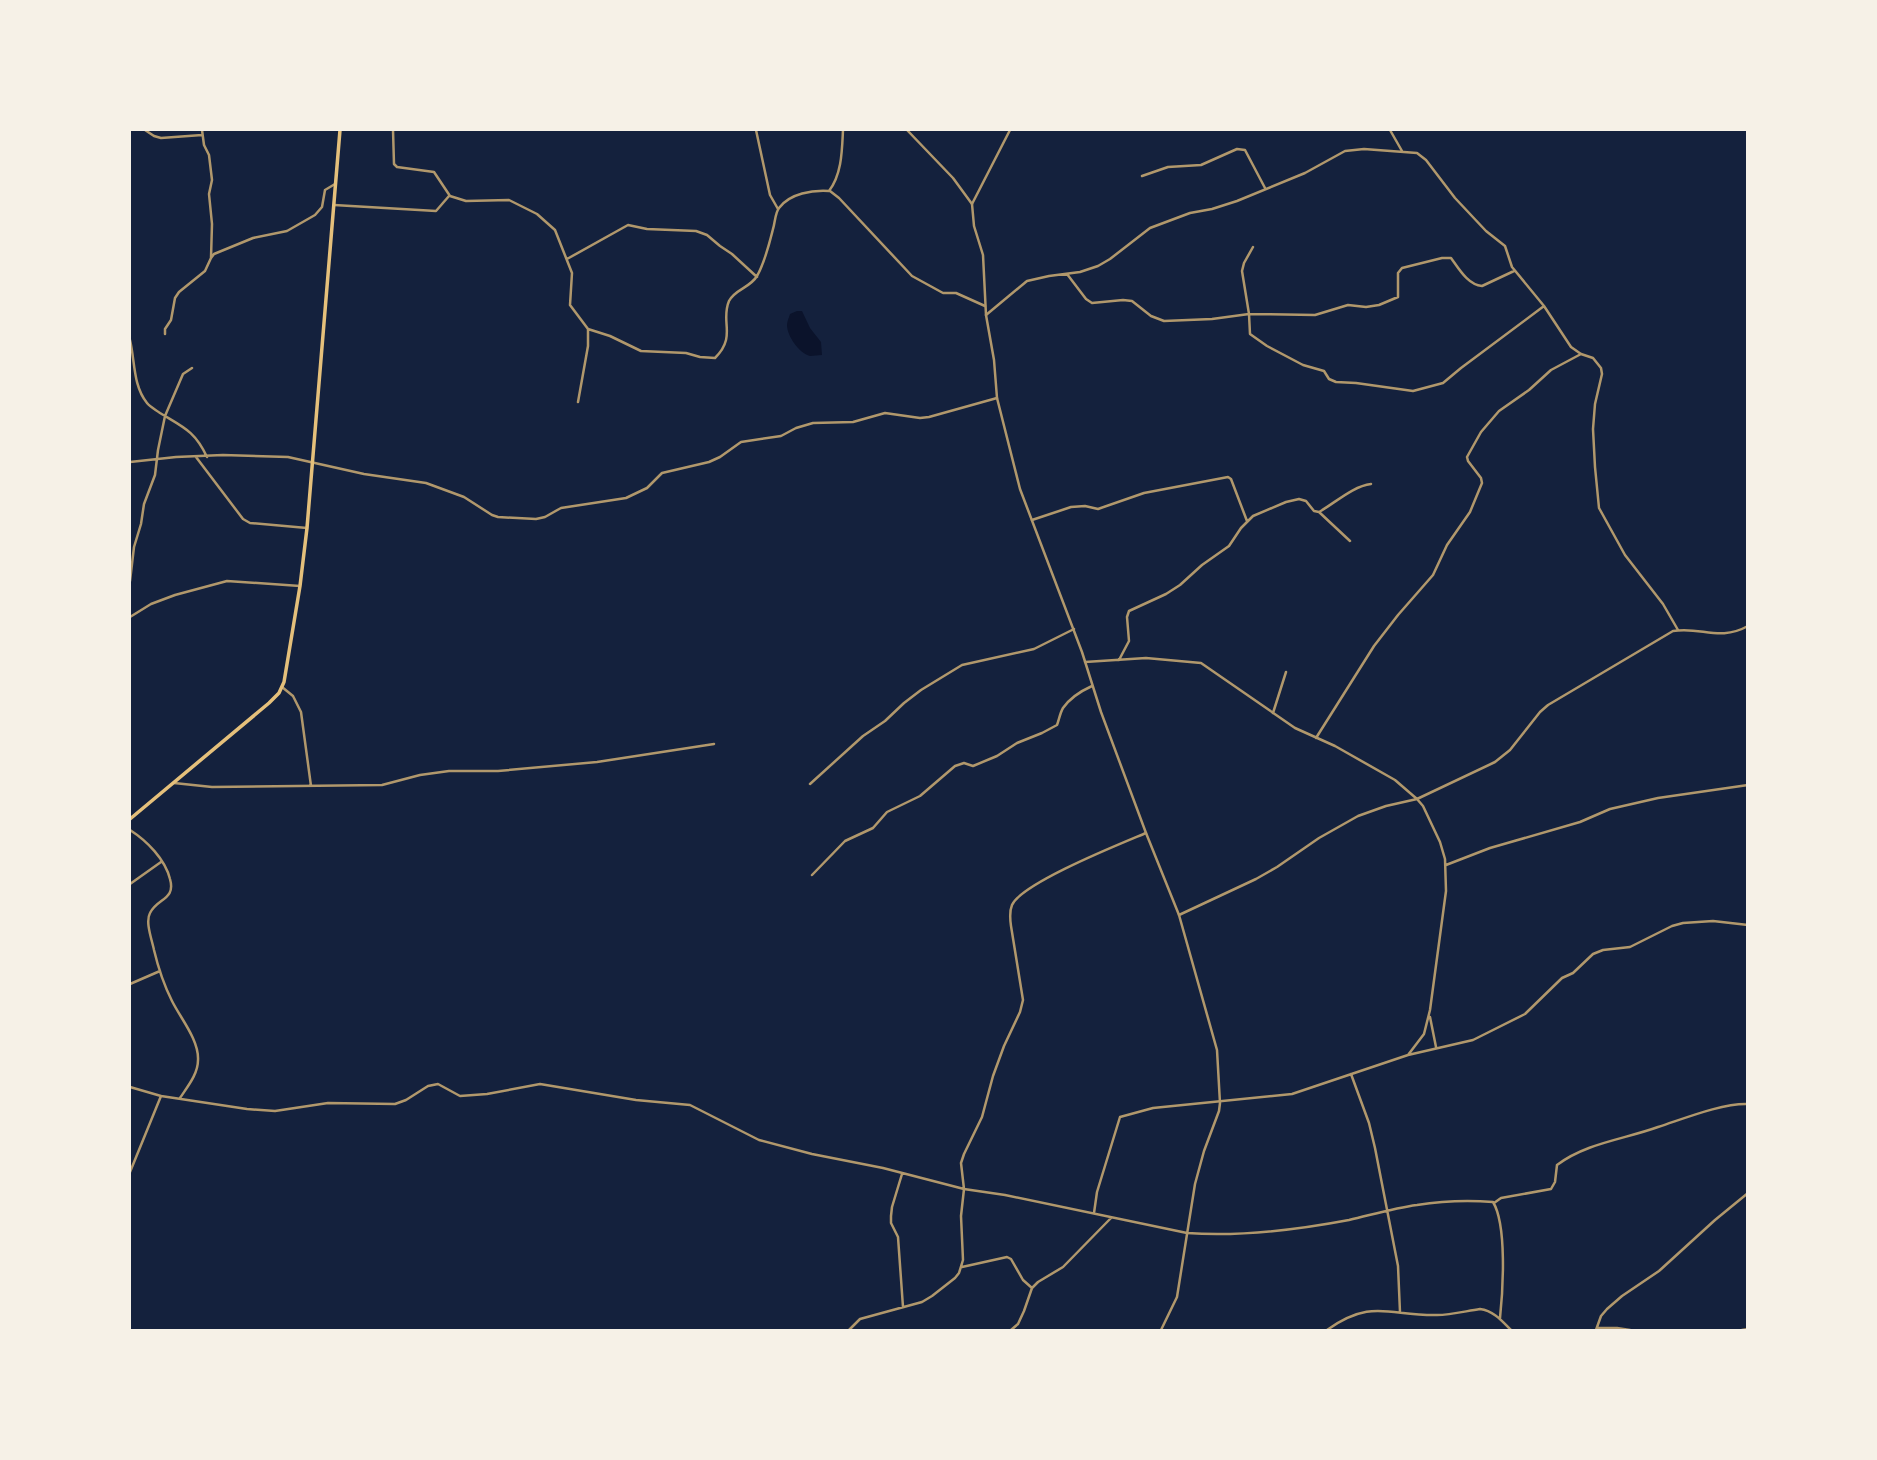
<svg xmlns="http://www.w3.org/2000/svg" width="1877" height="1460" viewBox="0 0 1877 1460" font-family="'PT Sans Narrow',sans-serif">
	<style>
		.water { fill: #0b132b }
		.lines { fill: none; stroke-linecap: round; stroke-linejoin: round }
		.minor { stroke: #b1986c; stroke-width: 2.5 }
		.tertiary { stroke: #b1986c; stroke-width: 2.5 }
		.secondary { stroke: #e5c07b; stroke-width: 3.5 }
	</style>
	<rect width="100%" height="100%" fill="#14213d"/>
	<path class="water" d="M 797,311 L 802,311 L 810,328 L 821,342 L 822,355 C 818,355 814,356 810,356 C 799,353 787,336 787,325 C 787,321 789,318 790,314 Z"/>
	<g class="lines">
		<path class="minor" d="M 145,130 L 154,136 L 161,138 L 202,135
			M 393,130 L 394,164 L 397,167 L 434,172 L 450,196 L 466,201 L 509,200 L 537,214 L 555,230 L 572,273 L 570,305 L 588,329 L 588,346 L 578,402
			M 756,130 L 770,195 L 778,209
			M 1390,130 L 1402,151
			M 1142,176 L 1168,167 L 1201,165 L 1237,149 L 1245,150 L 1265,188
			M 830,191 L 839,198 L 912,276 L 943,293 L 956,293 L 985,306
			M 972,204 L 1010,130
			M 334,205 L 436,211 L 449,196
			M 1253,247 L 1244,263 L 1242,271 L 1249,314 L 1250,334 L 1267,346 L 1303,365 L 1324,371 L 1329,379 L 1336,382 L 1356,383 L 1413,391 L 1443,383 L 1461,368 L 1544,306
			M 211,258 L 214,254 L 253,238 L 287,231 L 315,215 L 322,207 L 325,190 L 335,184
			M 567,259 L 628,225 L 647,229 L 696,231 L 707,235 L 720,246 L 732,254 L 757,277
			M 1067,274 L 1086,299 L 1092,303 L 1123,300 L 1132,301 L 1151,316 L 1164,321 L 1212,319 L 1249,314 L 1315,315 L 1348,305 L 1366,307 L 1379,305 L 1398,297 L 1398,273 L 1402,268 L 1442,258 L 1451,258 C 1459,269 1468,285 1482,286 L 1514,271
			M 986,315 L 1027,281 L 1049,276 L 1080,272 L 1098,266 L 1110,259 L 1150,228 L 1190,213 L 1212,209 L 1237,201 L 1305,173 L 1345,151 L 1364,149 L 1417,153 L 1426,160 L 1455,198 L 1486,231 L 1505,246 L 1512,267 L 1544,306 L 1571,347 L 1581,354 L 1593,358 L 1601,368 L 1602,374 L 1595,404 L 1593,429 L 1595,467 L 1599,508 L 1625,555 L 1663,604 L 1678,630
			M 588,329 L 610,336 L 641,351 L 686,353 L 700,357 L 715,358 C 737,336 720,322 729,301 C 735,289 750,288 757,276 C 765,262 769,245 773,229 C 775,223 775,213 779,208 C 790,193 813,190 829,191 C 842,174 842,150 843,130
			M 165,334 L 165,329 L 171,320 L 175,298 L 179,292 L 205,271 L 211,258 L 212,224 L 209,194 L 212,180 L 209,155 L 204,145 L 202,130
			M 130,340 C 135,361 133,386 147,403 C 150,407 156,410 160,413 C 183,427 195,431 207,457
			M 196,457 L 243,519 L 250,523 L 307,528
			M 130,462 L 176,457 L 223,455 L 288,457 L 364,474 L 426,483 L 464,497 L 492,515 L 498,517 L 536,519 L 545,517 L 561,508 L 626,498 L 647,488 L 662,473 L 709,462 L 720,457 L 741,442 L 781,436 L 796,428 L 813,423 L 853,422 L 885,413 L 920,418 L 929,417 L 997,398
			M 1319,512 L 1350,541
			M 1032,520 L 1071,507 L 1085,506 L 1098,509 L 1144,493 L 1228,477 L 1231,479 L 1247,521
			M 130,581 L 134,547 L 141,524 L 144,504 L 155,475 L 158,450 L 165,416 L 183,374 L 192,368
			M 130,617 L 151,604 L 175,595 L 227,581 L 300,586
			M 1119,660 L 1129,641 L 1127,617 L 1129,611 L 1166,594 L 1180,585 L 1202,565 L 1229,546 L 1241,528 L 1253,516 L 1286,502 L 1299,499 L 1306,501 L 1314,511 L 1319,512 C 1335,503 1353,486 1371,484
			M 1085,662 L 1146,658 L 1201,663 L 1295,728 L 1335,746 L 1395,780 L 1417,799 L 1423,806 L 1440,842 L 1445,859 L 1446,891 L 1430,1010 L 1424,1034 L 1408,1055
			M 282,687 L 293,696 L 301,712 L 311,786
			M 1273,713 L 1286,672
			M 1316,738 L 1374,646 L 1398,615 L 1433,575 L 1447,545 L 1470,512 L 1482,483 L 1481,478 L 1468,461 L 1467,457 L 1481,432 L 1499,411 L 1529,390 L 1551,370 L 1581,354
			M 174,783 L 212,787 L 382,785 L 420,775 L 449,771 L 498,771 L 597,762 L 714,744
			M 810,784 L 863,736 L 885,721 L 904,703 L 921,690 L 962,665 L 1034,649 L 1074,629
			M 130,830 C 147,841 165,859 170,879 C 176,900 157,898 150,913 C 145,922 152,940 154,950 C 158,967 164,985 172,1001 C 181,1019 199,1040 198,1060 C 198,1074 188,1086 180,1098
			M 1446,865 L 1490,848 L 1580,822 L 1610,809 L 1658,798 L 1748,785
			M 812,875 L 845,841 L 873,828 L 887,812 L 920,796 L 955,766 L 964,763 L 973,766 L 997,756 L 1017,743 L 1042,733 L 1057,725 C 1059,720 1060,713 1063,708 C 1070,698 1081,691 1092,686
			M 130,884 L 161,862
			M 1179,915 L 1256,879 L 1277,867 L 1319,838 L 1358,816 L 1386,806 L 1417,799 L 1495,762 L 1510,750 L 1540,712 L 1548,705 L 1673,631 C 1701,626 1719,642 1748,626
			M 130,984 L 160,971
			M 1430,1017 L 1436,1047
			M 1351,1074 L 1369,1123 L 1375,1148 L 1398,1266 L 1400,1312
			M 130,1087 L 161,1096 L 247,1109 L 275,1111 L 328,1103 L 395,1104 L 406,1100 L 428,1086 L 438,1084 L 460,1096 L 487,1094 L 540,1084 L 636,1100 L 690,1105 L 759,1140 L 812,1154 L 883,1168 L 964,1189 L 1005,1195 L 1187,1233 C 1241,1237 1296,1230 1349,1220 C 1371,1215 1394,1208 1417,1205 C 1442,1201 1468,1200 1493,1202 C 1507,1225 1503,1290 1500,1318
			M 130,1172 L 161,1096
			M 902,1174 L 892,1207 L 891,1216 L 891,1223 L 898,1237 L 903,1307
			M 1494,1203 L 1501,1198 L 1551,1189 L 1555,1182 L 1557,1165 C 1586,1143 1625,1139 1658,1127 C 1683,1119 1722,1103 1748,1104
			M 1094,1213 L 1097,1192 L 1120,1117 L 1153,1108 L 1292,1094 L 1408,1055 L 1473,1040 L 1525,1014 L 1562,978 L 1573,973 L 1593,954 L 1603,950 L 1630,947 L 1672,926 L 1683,923 L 1713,921 L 1748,925
			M 962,1267 L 1007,1257 L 1011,1259 L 1023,1280 L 1032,1288
			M 1598,1328 L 1617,1328 L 1630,1330
			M 849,1330 L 860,1319 L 922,1302 L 932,1296 L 955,1278 L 959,1273 L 963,1260 L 961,1216 L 964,1189 L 961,1163 L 964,1154 L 982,1117 L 993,1076 L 1004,1046 L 1020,1012 L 1023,1000 L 1011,926 C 1010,919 1009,912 1012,905 C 1022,883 1120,844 1146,833
			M 1011,1330 L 1018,1324 L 1024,1311 L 1032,1288 L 1038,1282 L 1063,1267 L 1111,1218
			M 1327,1330 C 1372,1298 1389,1316 1437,1315 C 1451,1315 1466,1311 1480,1309 C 1494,1311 1502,1321 1511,1330
			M 1596,1330 L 1601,1316 L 1607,1309 L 1622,1296 L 1659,1271 L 1715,1220 L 1748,1193
			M 1742,1330 L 1748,1329"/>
		<path class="tertiary" d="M 907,130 L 953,178 L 972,204 L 974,226 L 983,255 L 986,315 L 994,360 L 997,398 L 1020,489 L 1082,652 L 1101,712 L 1146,833 L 1179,915 L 1217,1050 L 1220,1103 L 1219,1111 L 1204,1151 L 1195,1184 L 1177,1297 L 1161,1330"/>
		<path class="secondary" d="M 130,819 L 269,703 L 279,693 L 284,682 L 300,586 L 307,528 L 340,130"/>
	</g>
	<rect width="1877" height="1460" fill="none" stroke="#f6f1e7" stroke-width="262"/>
</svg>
